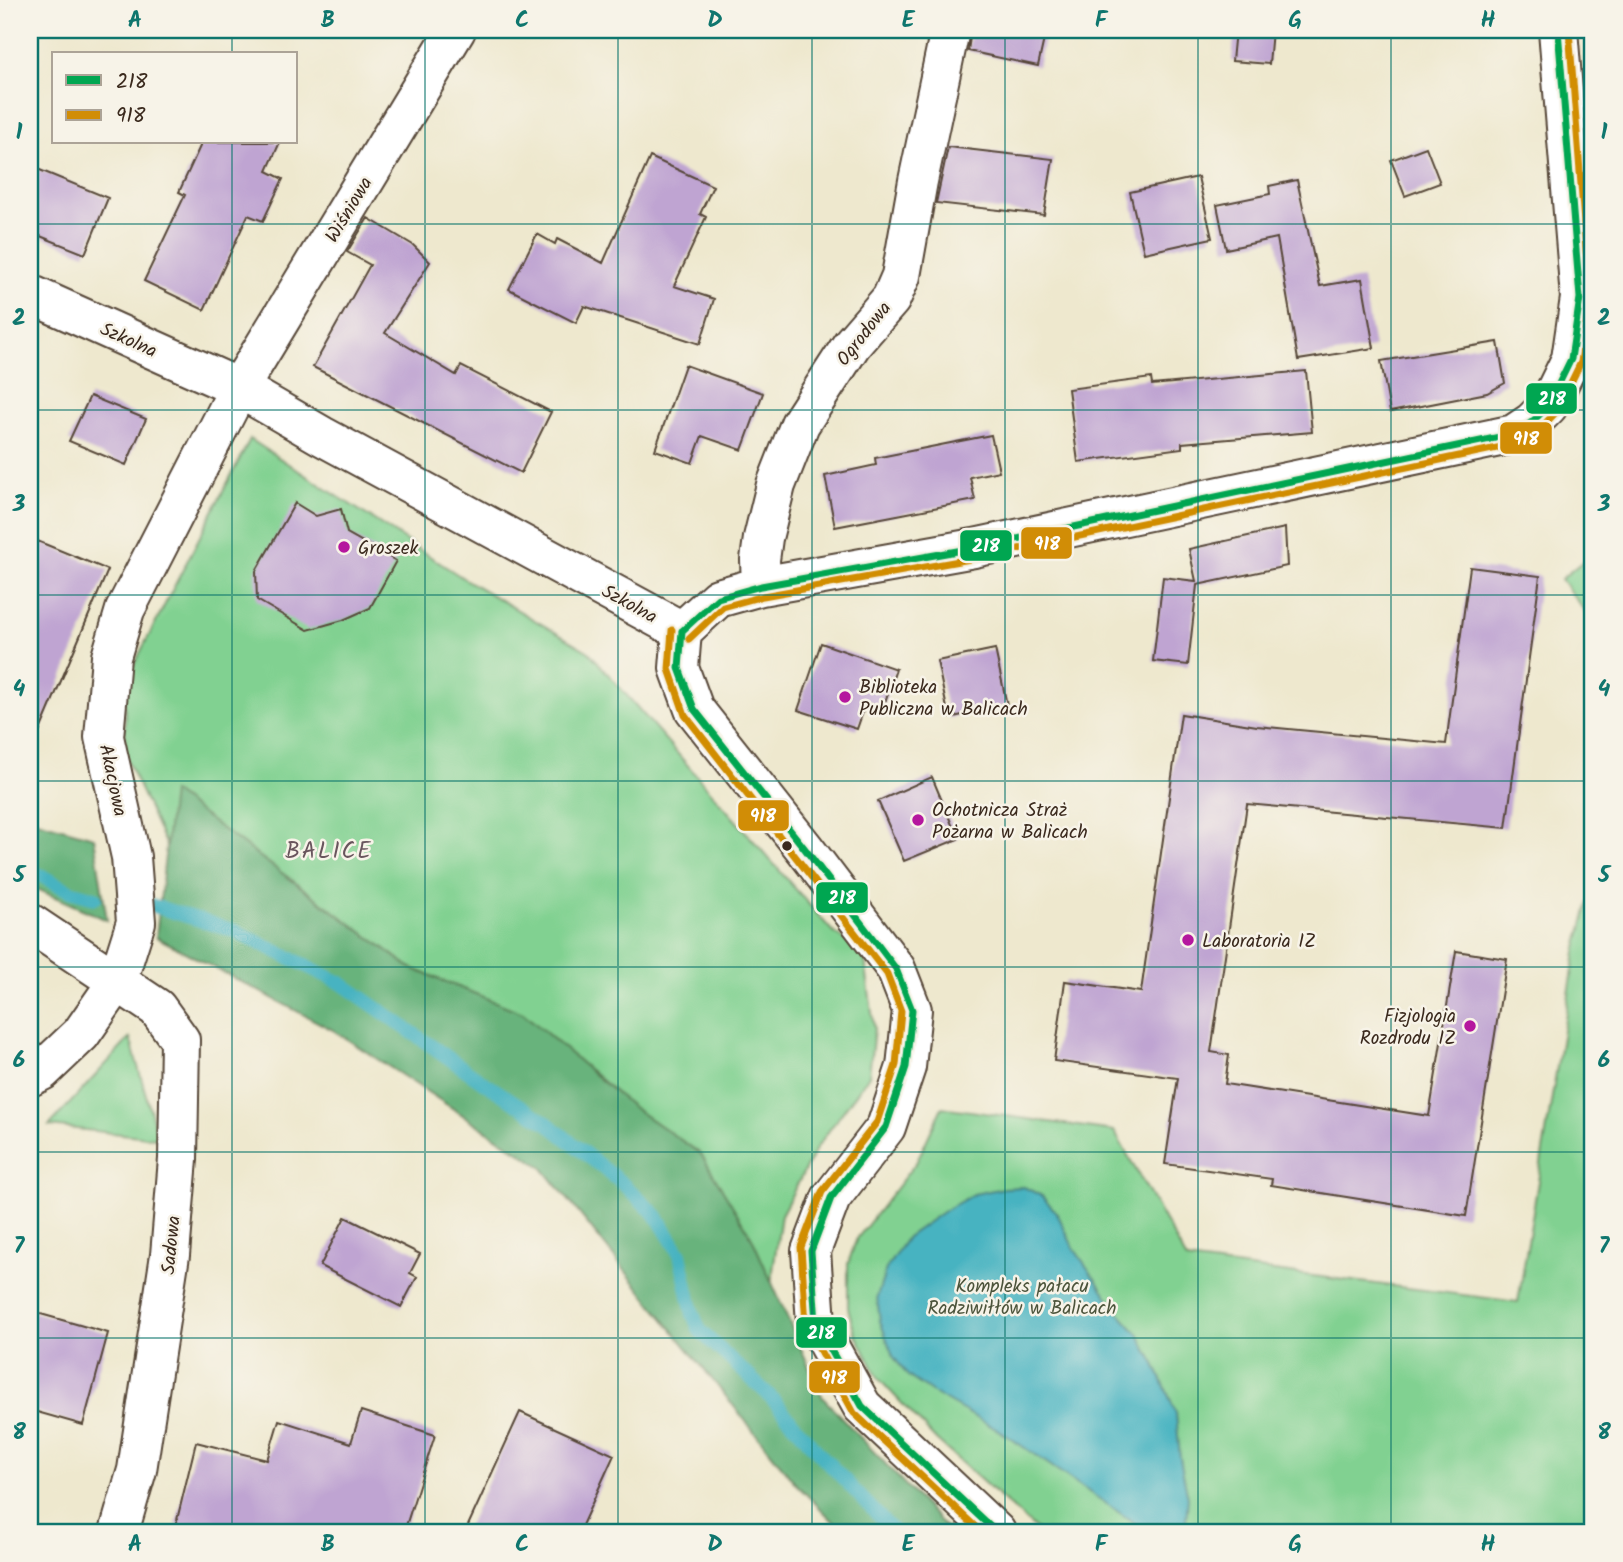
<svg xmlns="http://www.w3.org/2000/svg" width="1623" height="1562" viewBox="0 0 1623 1562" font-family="Kalam,sans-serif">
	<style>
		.green { fill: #81d191; stroke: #5e7e58; stroke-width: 2 }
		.forest { fill: #68b37b; stroke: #526e4c; stroke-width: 2 }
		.water { fill: #46b3c1; stroke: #406e70; stroke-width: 2 }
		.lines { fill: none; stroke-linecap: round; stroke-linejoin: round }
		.stream { stroke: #46b3c1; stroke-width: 14 }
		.building { fill: #bfa4d2 }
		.minor-casing { stroke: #564638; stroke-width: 42 }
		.minor { stroke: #fff; stroke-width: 38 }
		.bus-1-casing { stroke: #f7f3e8; stroke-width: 12 }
		.bus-2-casing { stroke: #f7f3e8; stroke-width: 12 }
		.bus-1 { stroke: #00a651; stroke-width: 7 }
		.bus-2 { stroke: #d18d06; stroke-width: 7 }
		.grid { fill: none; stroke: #0f766e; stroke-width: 2; stroke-opacity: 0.55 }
		.poi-dot { fill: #b5179e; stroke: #f7f3e8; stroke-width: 2.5 }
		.bus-dot { fill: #3b2a1e; stroke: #f7f3e8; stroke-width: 2.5 }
		.labels { text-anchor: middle; stroke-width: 5; stroke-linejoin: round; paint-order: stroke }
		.street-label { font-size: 19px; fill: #3b2a1e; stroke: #f7f3e8 }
		.poi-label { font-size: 19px; fill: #3b2a1e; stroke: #f7f3e8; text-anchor: start }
		.park-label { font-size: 19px; fill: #4c543b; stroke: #f7f3e8 }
		.quarter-label { font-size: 23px; letter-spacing: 2px; fill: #69555d; stroke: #f7f3e8 }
		.line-badge { stroke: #f7f3e8; stroke-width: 2.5 }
		.badge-label { font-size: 19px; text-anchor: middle; font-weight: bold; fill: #fff }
		.neatline { fill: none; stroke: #0f766e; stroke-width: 2.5 }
		.grid-label { font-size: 23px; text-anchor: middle; font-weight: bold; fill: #0f766e }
	</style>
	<rect width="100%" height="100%" fill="#f7f3e8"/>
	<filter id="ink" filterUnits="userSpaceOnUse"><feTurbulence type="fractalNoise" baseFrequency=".0143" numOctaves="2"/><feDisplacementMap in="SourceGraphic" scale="14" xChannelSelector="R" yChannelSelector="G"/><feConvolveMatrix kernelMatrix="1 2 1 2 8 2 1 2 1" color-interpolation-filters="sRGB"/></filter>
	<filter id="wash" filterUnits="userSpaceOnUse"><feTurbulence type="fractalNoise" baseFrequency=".00686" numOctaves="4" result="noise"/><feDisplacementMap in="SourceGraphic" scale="28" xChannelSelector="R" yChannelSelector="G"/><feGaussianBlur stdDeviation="1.57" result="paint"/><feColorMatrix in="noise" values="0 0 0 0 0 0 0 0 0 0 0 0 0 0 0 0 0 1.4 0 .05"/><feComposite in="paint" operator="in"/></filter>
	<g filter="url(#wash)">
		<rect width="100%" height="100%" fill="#eee8ce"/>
		<path class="green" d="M 250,439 L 463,578 L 589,652 L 833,932 L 864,952 L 874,1028 L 869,1076 L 817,1147 L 781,1215 L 771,1284 L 701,1154 L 631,1106 L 523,1013 L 411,968 L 173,793 L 166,846 L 125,756 L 125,682 Z
			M 1593,553 L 1593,623 L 1561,579 Z
			M 1593,886 L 1593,1532 L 1039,1532 L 936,1440 L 879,1379 L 855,1333 L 848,1308 L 848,1264 L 856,1240 L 917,1161 L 942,1107 L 1114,1131 L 1187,1260 L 1518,1302 L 1576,952 Z
			M 130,1038 L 158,1138 L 49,1126 Z"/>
		<path class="forest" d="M 172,792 L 411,968 L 523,1013 L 631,1106 L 701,1154 L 752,1238 L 823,1398 L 950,1532 L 844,1532 L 796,1484 L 542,1167 L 333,1030 L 156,937 Z
			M 30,819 L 94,837 L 107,920 L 30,886 Z"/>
		<path class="water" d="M 1024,1187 L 1042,1196 L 1057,1213 L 1073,1247 L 1118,1312 L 1139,1335 L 1156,1366 L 1176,1413 L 1180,1458 L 1188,1498 L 1186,1521 L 1183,1532 L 1150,1532 L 1133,1522 L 1003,1433 L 933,1393 L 908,1376 L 893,1356 L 880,1321 L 877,1297 L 886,1269 L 907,1237 L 944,1211 L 974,1194 L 1004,1188 Z"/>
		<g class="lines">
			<path class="stream" d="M 30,870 L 70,891 L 95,898
				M 151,905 L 235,931 L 341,983 L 486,1084 L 547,1123 L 623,1184 L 656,1215 L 680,1254 L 693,1314 L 700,1331 L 769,1395 L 817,1451 L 894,1532"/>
		</g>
		<g id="blocks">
			<path class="building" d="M 971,30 L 1046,30 L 1038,66 L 968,51 Z
				M 1235,30 L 1272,30 L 1269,64 L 1232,61 Z
				M 202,142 L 280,142 L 267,171 L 283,179 L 263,221 L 248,215 L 204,310 L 144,281 L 185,195 L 179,192 Z
				M 948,147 L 1053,159 L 1044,215 L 936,203 Z
				M 1426,147 L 1440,183 L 1405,196 L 1391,160 Z
				M 650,157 L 713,186 L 700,214 L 706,217 L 674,286 L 714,299 L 700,344 L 584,306 L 576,323 L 509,289 L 537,234 L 555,244 L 557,239 L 603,263 Z
				M 30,166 L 108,198 L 85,254 L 30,232 Z
				M 1198,177 L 1212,238 L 1144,253 L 1130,192 Z
				M 1297,180 L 1320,286 L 1362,279 L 1374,348 L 1298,360 L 1277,238 L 1226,249 L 1217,205 L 1270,194 L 1269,186 Z
				M 368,218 L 413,245 L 430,262 L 385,333 L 456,375 L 461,366 L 551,412 L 521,473 L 313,367 L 370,265 L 347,252 Z
				M 1498,342 L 1505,383 L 1487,393 L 1390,412 L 1381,361 Z
				M 685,365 L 763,393 L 742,450 L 702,436 L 692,463 L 655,450 Z
				M 1306,371 L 1312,432 L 1182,443 L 1182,448 L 1078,462 L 1068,389 L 1151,378 L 1152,385 Z
				M 90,396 L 146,419 L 126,465 L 69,441 Z
				M 991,435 L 999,471 L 970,477 L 975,500 L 835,527 L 825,476 L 876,465 L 875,458 Z
				M 295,503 L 316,516 L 341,509 L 347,533 L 396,561 L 370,608 L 343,620 L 308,630 L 257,600 L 256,571 Z
				M 1285,528 L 1287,566 L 1197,585 L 1188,665 L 1153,661 L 1163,577 L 1196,581 L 1189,549 Z
				M 30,538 L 108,570 L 30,754 Z
				M 1470,567 L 1540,576 L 1506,828 L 1247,804 L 1211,1052 L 1229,1055 L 1225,1084 L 1429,1116 L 1456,951 L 1507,959 L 1466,1216 L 1271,1185 L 1272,1179 L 1165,1164 L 1178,1078 L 1054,1061 L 1065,981 L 1141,992 L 1181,714 L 1257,726 L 1446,744 Z
				M 821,643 L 896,669 L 883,708 L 866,703 L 857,729 L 798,710 Z
				M 995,649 L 1007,705 L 949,718 L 937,661 Z
				M 932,777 L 958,839 L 904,861 L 878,801 Z
				M 345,1217 L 420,1254 L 410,1273 L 417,1277 L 401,1307 L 320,1266 Z
				M 30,1311 L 108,1333 L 83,1425 L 30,1410 Z
				M 361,1411 L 435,1435 L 404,1532 L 208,1532 L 176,1524 L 196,1442 L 267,1460 L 279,1420 L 351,1443 Z
				M 520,1412 L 614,1455 L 579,1532 L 465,1532 Z"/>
		</g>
	</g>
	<g filter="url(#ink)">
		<use href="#blocks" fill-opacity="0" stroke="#564638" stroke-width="2"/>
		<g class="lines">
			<g class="minor-casing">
				<path id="minor" d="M 30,294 L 239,388 L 322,436 L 682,631
					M 761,586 L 760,560 L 763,538 L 776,485 L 800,424 L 852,344 L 891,299 L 901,276 L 918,181 L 950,30
					M 682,631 L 718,598 L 761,586 L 974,548 L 1514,434 L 1532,422 L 1548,406 L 1571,359 L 1580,298 L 1558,30
					M 682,631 L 679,668 L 694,709 L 805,849 L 896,969 L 912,1010 L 906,1067 L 886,1127 L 831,1198 L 811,1251 L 816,1323 L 862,1406 L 996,1532
					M 30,923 L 157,1008 L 180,1040 L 178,1159 L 170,1255 L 137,1470 L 119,1532
					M 30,1077 L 42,1071 L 81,1034 L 117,982 L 136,922 L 131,857 L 104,737 L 111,657 L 125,610 L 239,388 L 456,30"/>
			</g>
			<use href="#minor" class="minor"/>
			<g class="bus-1-casing">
				<path id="bus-1" d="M 682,631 L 718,598 L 761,586 L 974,548 L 1514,434 L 1532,422 L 1548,406 L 1571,359 L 1580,298 L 1558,30
					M 682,631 L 679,668 L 694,709 L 805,849 L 896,969 L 912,1010 L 906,1067 L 886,1127 L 831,1198 L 811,1251 L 816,1323 L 862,1406 L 996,1532"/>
			</g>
			<g class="bus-2-casing">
				<path id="bus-2" d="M 672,630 L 669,669 L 685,715 L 887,974 L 901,1011 L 896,1065 L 877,1122 L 822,1192 L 801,1247 L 806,1325 L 854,1413 L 981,1532
					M 689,639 L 723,607 L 763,596 L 976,558 L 1516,444 L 1539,430 L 1557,411 L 1581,362 L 1590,300 L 1569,30"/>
			</g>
			<use href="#bus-1" class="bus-1"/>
			<use href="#bus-2" class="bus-2"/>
		</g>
	</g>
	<path class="grid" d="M 232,30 L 232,54M 425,30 L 425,1532M 618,30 L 618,1532M 812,30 L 812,1532M 1005,30 L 1005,1532M 1198,30 L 1198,1532M 1391,30 L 1391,1532M 232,142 L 232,1532M 30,224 L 1593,224M 30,410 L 1593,410M 30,595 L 1593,595M 30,781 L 1593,781M 30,967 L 1593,967M 30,1152 L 1593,1152M 30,1338 L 1593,1338"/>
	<g class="poi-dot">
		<circle cx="344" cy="547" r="7"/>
		<circle cx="845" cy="697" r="7"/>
		<circle cx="918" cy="820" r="7"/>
		<circle cx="1188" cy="940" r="7"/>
		<circle cx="1470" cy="1026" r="7"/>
	</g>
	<circle class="bus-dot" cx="787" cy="846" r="6"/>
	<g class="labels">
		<g class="street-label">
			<text transform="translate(348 209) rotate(-59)" y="7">Wiśniowa</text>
			<text transform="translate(863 333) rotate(-52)" y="7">Ogrodowa</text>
			<text transform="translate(129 339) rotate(24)" y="7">Szkolna</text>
			<text transform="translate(630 603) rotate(29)" y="7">Szkolna</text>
			<text transform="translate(114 780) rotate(78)" y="7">Akacjowa</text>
			<text transform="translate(170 1245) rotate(-84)" y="7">Sadowa</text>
		</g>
		<g class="poi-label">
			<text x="358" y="554">Groszek</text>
			<text x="859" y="693">Biblioteka<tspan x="859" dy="22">Publiczna w Balicach</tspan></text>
			<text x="932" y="816">Ochotnicza Straż<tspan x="932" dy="22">Pożarna w Balicach</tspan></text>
			<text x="1202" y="947">Laboratoria IZ</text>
			<text x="1456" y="1022" text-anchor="end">Fizjologia<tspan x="1456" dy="22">Rozdrodu IZ</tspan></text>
		</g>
		<g class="park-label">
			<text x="1022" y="1292">Kompleks pałacu<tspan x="1022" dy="22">Radziwiłłów w Balicach</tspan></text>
		</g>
		<g class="quarter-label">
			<text x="329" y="858">BALICE</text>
		</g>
	</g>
	<g class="line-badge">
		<rect x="1525" y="382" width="53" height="33" rx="7" fill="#00a651"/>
		<rect x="1499" y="421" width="54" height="34" rx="7" fill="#d18d06"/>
		<rect x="1020" y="526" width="53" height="34" rx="7" fill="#d18d06"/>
		<rect x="959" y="529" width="54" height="33" rx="7" fill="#00a651"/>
		<rect x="737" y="799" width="53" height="33" rx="7" fill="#d18d06"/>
		<rect x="815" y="881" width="54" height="33" rx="7" fill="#00a651"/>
		<rect x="795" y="1316" width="53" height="33" rx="7" fill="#00a651"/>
		<rect x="808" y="1360" width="53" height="34" rx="7" fill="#d18d06"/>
	</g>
	<g class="badge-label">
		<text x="1552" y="405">218</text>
		<text x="1526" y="445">918</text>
		<text x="1047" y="550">918</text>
		<text x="986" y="552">218</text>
		<text x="763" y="822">918</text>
		<text x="842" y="904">218</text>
		<text x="821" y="1339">218</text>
		<text x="834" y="1384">918</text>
	</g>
	<rect width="1623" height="1562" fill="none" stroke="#f7f3e8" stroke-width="77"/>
	<rect x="52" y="52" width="245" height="91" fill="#f7f3e8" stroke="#aca397" stroke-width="2"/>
	<rect x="66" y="75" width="35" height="10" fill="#00a651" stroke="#aca397" stroke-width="2"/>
	<text x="116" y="88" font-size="21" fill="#3b2a1e">218</text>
	<rect x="66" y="110" width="35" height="10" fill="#d18d06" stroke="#aca397" stroke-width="2"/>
	<text x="116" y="122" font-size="21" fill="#3b2a1e">918</text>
	<rect x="38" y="38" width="1546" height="1486" class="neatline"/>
	<g class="grid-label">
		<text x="135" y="27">A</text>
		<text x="328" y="27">B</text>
		<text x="522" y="27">C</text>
		<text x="715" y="27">D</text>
		<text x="908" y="27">E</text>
		<text x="1101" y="27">F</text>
		<text x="1295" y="27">G</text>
		<text x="1488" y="27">H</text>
		<text x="19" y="139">1</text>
		<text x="1604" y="139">1</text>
		<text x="19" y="325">2</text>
		<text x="1604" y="325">2</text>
		<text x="19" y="511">3</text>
		<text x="1604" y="511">3</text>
		<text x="19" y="696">4</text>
		<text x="1604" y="696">4</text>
		<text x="19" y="882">5</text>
		<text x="1604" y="882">5</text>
		<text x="19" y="1067">6</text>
		<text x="1604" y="1067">6</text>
		<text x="19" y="1253">7</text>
		<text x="1604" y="1253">7</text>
		<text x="19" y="1439">8</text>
		<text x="1604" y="1439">8</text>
		<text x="135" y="1551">A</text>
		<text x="328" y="1551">B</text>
		<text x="522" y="1551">C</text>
		<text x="715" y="1551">D</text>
		<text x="908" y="1551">E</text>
		<text x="1101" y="1551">F</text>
		<text x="1295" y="1551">G</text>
		<text x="1488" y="1551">H</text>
	</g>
</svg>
